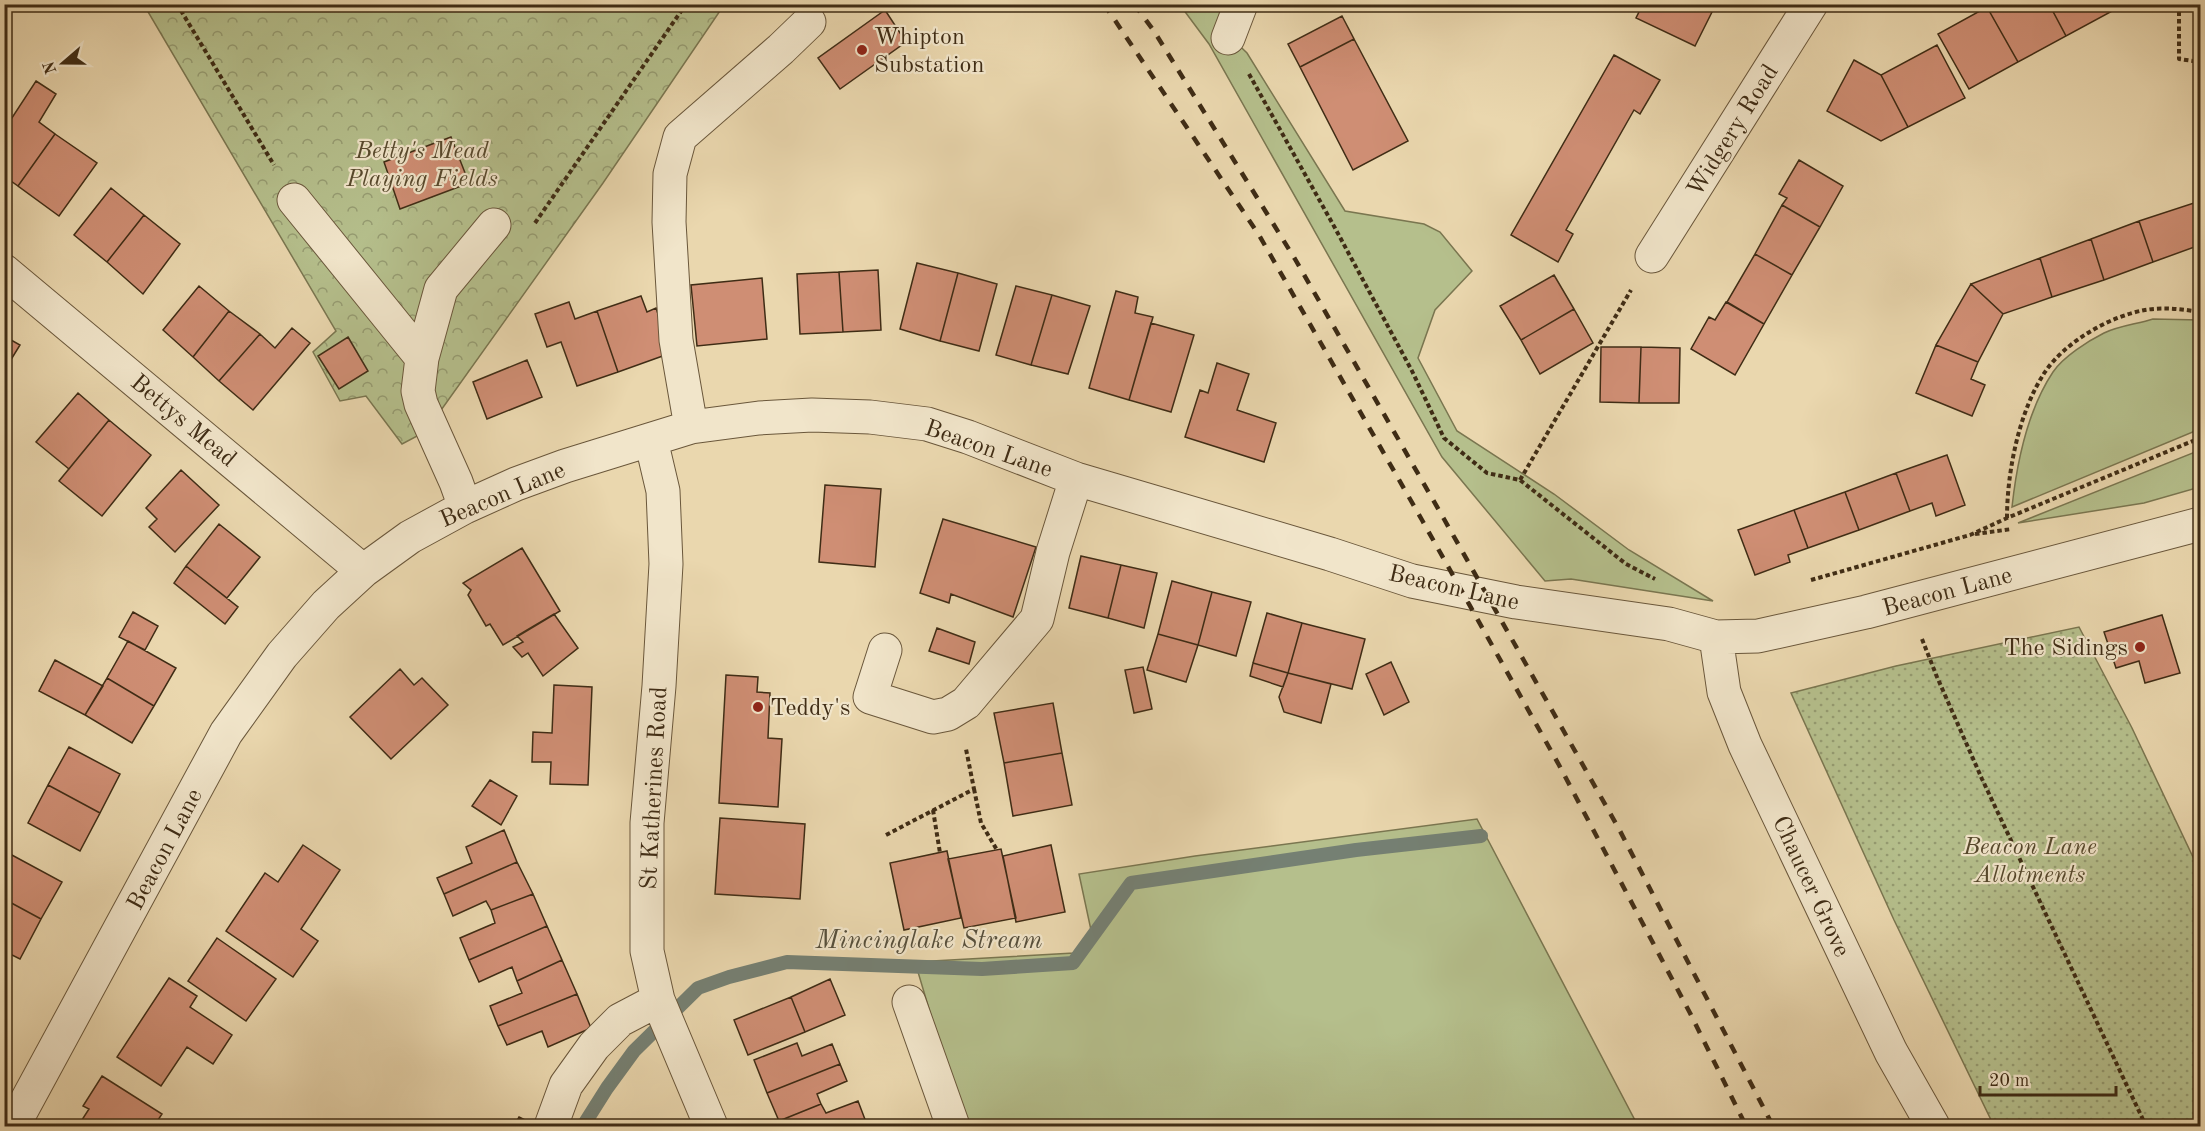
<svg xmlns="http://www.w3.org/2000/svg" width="2205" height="1131" viewBox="0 0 2205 1131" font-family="'Old Standard TT',serif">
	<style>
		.grass { fill: #b5bf8c; stroke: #7a7650; stroke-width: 1.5 }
		.forest { fill: url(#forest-crowns); stroke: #7a7650; stroke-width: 1.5 }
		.garden { fill: url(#garden-dots); stroke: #7a7650; stroke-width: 1.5 }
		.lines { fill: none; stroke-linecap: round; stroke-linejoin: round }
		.stream { stroke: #758073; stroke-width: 14 }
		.building { fill: #cf8e74; stroke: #3f2c15; stroke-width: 1.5 }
		.minor-casing { stroke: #6a573b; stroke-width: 35 }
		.path { stroke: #3f2c15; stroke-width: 4; stroke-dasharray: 4.5 3; stroke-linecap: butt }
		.minor { stroke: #f1e5ca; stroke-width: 33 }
		.rail { stroke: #3f2c15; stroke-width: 4.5; stroke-dasharray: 10 10; stroke-linecap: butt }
		.poi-dot { fill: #8f2418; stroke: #f1e5ca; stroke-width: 2 }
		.labels { text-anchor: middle; stroke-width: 4.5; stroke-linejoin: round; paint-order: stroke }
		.poi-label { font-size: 24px; fill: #3f2c15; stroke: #f1e5ca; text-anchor: start }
		.street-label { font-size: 24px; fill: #3f2c15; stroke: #f1e5ca }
		.park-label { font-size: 24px; font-style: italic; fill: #57492d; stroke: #f1e5ca }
		.water-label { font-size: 26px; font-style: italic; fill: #564f3c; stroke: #f1e5ca }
	</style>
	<defs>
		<pattern id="forest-crowns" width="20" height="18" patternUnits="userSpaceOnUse" patternTransform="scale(1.5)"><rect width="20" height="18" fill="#b5bf8c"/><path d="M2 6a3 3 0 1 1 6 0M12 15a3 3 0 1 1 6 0" fill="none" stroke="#959b71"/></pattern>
		<pattern id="garden-dots" width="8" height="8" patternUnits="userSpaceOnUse" patternTransform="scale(1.5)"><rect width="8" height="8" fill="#b5bf8c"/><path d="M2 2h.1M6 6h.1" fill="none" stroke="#959b71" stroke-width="1.8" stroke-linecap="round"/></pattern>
	</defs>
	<rect width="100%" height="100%" fill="#ead7ae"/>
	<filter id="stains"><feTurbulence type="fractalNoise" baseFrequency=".00333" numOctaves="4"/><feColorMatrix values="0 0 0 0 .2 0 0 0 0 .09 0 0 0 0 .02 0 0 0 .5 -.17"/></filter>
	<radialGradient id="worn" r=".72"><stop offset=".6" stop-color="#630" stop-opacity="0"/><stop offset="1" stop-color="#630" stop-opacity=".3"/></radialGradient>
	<path class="grass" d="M 1180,5 L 1225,5 L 1218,25 L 1247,53 L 1345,211 L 1424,224 L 1440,232 L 1472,271 L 1435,310 L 1418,358 L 1457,431 L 1554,494 L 1629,550 L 1713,601 L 1571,579 L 1545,581 L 1442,457 L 1209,44 Z
		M 2153,319 L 2200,320 L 2200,429 L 2012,507 C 2017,461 2027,411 2053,372 C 2063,357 2088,341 2104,333 C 2118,326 2137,324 2153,319 Z
		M 2200,450 L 2200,487 L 2144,503 L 2018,523 Z
		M 1477,819 L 1638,1126 L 964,1126 L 915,962 L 1074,953 L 1091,930 L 1079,874 L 1195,856 Z"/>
	<path class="forest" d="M 144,5 L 724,5 L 603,183 L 434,420 L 423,433 L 402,444 L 366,396 L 340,401 L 313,352 L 336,331 Z"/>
	<path class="garden" d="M 2079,627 L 2132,728 L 2200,872 L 2200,1126 L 1994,1126 L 1894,920 L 1791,693 L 1896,666 Z"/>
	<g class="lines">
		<path class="stream" d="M 583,1126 L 607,1088 L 634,1051 L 698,988 L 729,977 L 787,962 L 982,969 L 1073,963 L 1131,883 L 1356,850 L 1481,836"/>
	</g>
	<path class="building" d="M 1643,4 L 1716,4 L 1695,46 L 1636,18 Z
		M 1993,4 L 2049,4 L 2066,36 L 2018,62 L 1987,7 Z
		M 2049,4 L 2113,4 L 2116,9 L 2066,36 Z
		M 1987,7 L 2018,62 L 1969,89 L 1938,34 Z
		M 885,10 L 906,42 L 840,89 L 818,58 Z
		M 1342,16 L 1354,39 L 1300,67 L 1288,44 Z
		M 1354,39 L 1408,141 L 1353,170 L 1300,67 Z
		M 1937,45 L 1965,98 L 1908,127 L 1881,75 Z
		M 1614,55 L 1660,80 L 1640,114 L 1634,110 L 1566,230 L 1573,234 L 1558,262 L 1511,235 Z
		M 1854,60 L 1881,75 L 1908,127 L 1881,141 L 1827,111 Z
		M 36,81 L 56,94 L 39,122 L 55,134 L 18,186 L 4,176 L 4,130 Z
		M 55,134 L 97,163 L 59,216 L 18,186 Z
		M 451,137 L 469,183 L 400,209 L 384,162 Z
		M 1799,160 L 1843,186 L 1820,227 L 1782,205 L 1787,198 L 1779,194 Z
		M 111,188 L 144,215 L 107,262 L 74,235 Z
		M 2200,201 L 2200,245 L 2153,262 L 2139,221 Z
		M 1782,205 L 1820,227 L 1792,275 L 1755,254 Z
		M 144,215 L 180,244 L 143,294 L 107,262 Z
		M 2139,221 L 2153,262 L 2104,280 L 2091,239 Z
		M 2091,239 L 2104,280 L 2052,297 L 2040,258 Z
		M 1755,254 L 1792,275 L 1764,324 L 1727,302 Z
		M 2040,258 L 2052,297 L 2003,314 L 1971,284 Z
		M 917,263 L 958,273 L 940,341 L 900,329 Z
		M 878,270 L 881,330 L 843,332 L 839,272 Z
		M 839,272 L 843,332 L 800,334 L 797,274 Z
		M 958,273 L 997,284 L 979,351 L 940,341 Z
		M 1554,275 L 1574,309 L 1521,340 L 1500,306 Z
		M 762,278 L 767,339 L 697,346 L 691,285 Z
		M 1971,284 L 2003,314 L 1978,362 L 1936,345 Z
		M 199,286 L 229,311 L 193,357 L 163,330 Z
		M 1016,286 L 1052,295 L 1031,365 L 996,355 Z
		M 1116,291 L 1138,297 L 1135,313 L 1153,317 L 1129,400 L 1089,388 Z
		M 1052,295 L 1090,306 L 1068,374 L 1031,365 Z
		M 641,296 L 647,312 L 656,308 L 671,353 L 618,372 L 597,311 Z
		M 569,302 L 575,319 L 597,311 L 618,372 L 577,386 L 561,342 L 547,347 L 535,314 Z
		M 1726,302 L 1764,324 L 1735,375 L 1691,349 L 1709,317 L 1715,320 Z
		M 1574,309 L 1593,343 L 1540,374 L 1521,340 Z
		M 229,311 L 260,334 L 219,381 L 193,357 Z
		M 1151,323 L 1194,335 L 1171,412 L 1129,400 Z
		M 292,328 L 310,343 L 253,410 L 219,381 L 260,334 L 275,348 Z
		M 4,336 L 20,345 L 4,371 Z
		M 348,337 L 368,371 L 339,389 L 318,356 Z
		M 1936,345 L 1978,362 L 1971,379 L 1985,385 L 1972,416 L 1916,393 Z
		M 1601,347 L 1641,347 L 1639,403 L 1600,402 Z
		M 1641,347 L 1680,348 L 1679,403 L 1639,403 Z
		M 527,360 L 542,397 L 487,419 L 473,382 Z
		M 1217,363 L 1249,374 L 1237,410 L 1276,423 L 1264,462 L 1185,437 L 1200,390 L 1208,393 Z
		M 78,393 L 109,420 L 69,469 L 36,442 Z
		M 109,420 L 151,455 L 102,516 L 59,481 Z
		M 1947,455 L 1965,505 L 1936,516 L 1932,503 L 1910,511 L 1896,473 Z
		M 181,470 L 219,505 L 175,552 L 149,527 L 157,519 L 146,508 Z
		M 1896,473 L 1910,511 L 1859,530 L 1845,492 Z
		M 825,485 L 881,489 L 875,567 L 819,562 Z
		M 1845,492 L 1859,530 L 1808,548 L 1794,510 Z
		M 1794,510 L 1808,548 L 1788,555 L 1790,562 L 1755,575 L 1738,530 Z
		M 943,519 L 1036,547 L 1013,617 L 951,594 L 949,603 L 920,593 Z
		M 219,524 L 260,557 L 227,598 L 186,566 Z
		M 522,548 L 560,611 L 503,645 L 490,624 L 486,626 L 468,595 L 471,590 L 463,583 Z
		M 1081,556 L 1121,565 L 1108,618 L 1069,608 Z
		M 1121,565 L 1157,573 L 1144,628 L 1108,618 Z
		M 186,566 L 238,607 L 225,624 L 174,583 Z
		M 1172,581 L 1212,592 L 1198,645 L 1158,634 Z
		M 1212,592 L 1251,602 L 1236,656 L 1198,645 Z
		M 133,612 L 158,626 L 145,650 L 119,637 Z
		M 1267,613 L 1302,623 L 1288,673 L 1253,663 Z
		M 554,614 L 578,648 L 543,676 L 528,653 L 522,657 L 513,647 L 523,642 L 517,636 Z
		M 2162,615 L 2180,673 L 2145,683 L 2139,661 L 2116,668 L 2104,632 Z
		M 1302,623 L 1365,639 L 1352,689 L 1288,673 Z
		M 937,628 L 975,642 L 969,664 L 929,651 Z
		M 1158,634 L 1198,645 L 1186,682 L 1147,670 Z
		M 128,641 L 176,668 L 154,706 L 107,678 Z
		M 55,660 L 103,686 L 85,715 L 39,691 Z
		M 1391,662 L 1409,702 L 1384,715 L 1366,674 Z
		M 1253,663 L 1288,673 L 1283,687 L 1250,676 Z
		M 1143,667 L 1152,709 L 1134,713 L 1125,670 Z
		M 400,669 L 414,685 L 422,678 L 448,705 L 391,759 L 350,717 Z
		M 1288,673 L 1331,684 L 1321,723 L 1284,712 L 1279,697 Z
		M 726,675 L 758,677 L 757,692 L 770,693 L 768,738 L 782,739 L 778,807 L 719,803 Z
		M 107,678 L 154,706 L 132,743 L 85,715 Z
		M 554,685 L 592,687 L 588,785 L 550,784 L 551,762 L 532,762 L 533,732 L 552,733 Z
		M 1053,703 L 1062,753 L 1004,763 L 994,713 Z
		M 69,747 L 120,774 L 100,813 L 48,785 Z
		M 1062,753 L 1072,805 L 1013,816 L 1004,763 Z
		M 490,780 L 517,796 L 501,825 L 472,806 Z
		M 48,785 L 100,813 L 80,851 L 28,823 Z
		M 720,818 L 805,824 L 800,899 L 715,894 Z
		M 504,830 L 517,862 L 444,894 L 437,878 L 472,863 L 466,847 Z
		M 303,845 L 340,870 L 301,929 L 318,941 L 293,977 L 226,931 L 265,873 L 278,882 Z
		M 1051,845 L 1065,912 L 1016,922 L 1003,856 Z
		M 1001,849 L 1016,918 L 964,928 L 948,859 Z
		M 947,851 L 961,918 L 904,930 L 890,863 Z
		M 10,854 L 62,882 L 41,919 L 4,899 L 4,865 Z
		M 517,862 L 533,894 L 491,910 L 486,901 L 453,916 L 444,894 Z
		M 533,894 L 547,926 L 469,960 L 460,938 L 495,923 L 491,910 Z
		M 4,899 L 41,919 L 20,959 L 4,951 Z
		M 547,926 L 562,960 L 517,981 L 512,967 L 479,982 L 469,960 Z
		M 217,938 L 276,979 L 246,1021 L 188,981 Z
		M 562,960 L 577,994 L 498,1026 L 490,1006 L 522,993 L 517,981 Z
		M 169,978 L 197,996 L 190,1007 L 232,1035 L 213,1064 L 187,1047 L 161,1086 L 117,1057 Z
		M 830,979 L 845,1015 L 805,1032 L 791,997 Z
		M 577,994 L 591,1028 L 548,1047 L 542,1031 L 507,1045 L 498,1026 Z
		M 791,997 L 805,1032 L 748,1055 L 734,1020 Z
		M 797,1043 L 802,1056 L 832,1044 L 840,1064 L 767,1093 L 754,1060 Z
		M 840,1064 L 847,1081 L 817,1094 L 821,1104 L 779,1121 L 767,1093 Z
		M 102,1076 L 162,1114 L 154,1126 L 78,1126 L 89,1109 L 83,1106 Z
		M 858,1101 L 866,1122 L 854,1126 L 781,1126 L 779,1121 L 821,1104 L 826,1113 Z
		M 519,1117 L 537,1126 L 514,1126 Z"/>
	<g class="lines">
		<g class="minor-casing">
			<path id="minor" d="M 1228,38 L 1241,4
				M 294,200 L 422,358
				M 1652,256 L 1811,4
				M 4,271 L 363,571
				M 691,427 L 676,340 L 669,222 L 670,174 L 680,137 L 781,49 L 809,22
				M 651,440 L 663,491 L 666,564 L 659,686 L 647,823 L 647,951 L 658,1000 L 711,1126
				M 465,507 L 456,482 L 421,404 L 418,391 L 422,358 L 441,289 L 494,225
				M 1716,637 L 1724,692 L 1745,745 L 1891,1052 L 1933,1126
				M 885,650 L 870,697 L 933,717 L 948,714 L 966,703 L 1037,619 L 1053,552 L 1076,479
				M 909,1002 L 953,1126
				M 13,1126 L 226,733 L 282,655 L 326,605 L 363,571 L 410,537 L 465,507 L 516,484 L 565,466 L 691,427 L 759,418 L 812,415 L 870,417 L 927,424 L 968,437 L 1076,479 L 1330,554 L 1412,581 L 1516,602 L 1669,624 L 1716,637 L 1758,636 L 1866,612 L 2200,524
				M 551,1126 L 566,1085 L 594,1046 L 620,1020 L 658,1000"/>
		</g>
		<path class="path" d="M 177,4 L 274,165
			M 2179,4 L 2179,59 L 2200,62
			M 1249,74 L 1335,228 L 1412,371 L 1444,438 L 1487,473 L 1520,480 L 1626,564 L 1655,579
			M 535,223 L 686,4
			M 1520,480 L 1631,290
			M 2007,518 C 2007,472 2019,411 2045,372 C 2065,342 2110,316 2145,310 C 2163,307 2182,309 2200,312
			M 1975,534 L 2012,529
			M 1811,580 L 1970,535 L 2007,518 L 2200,438
			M 1922,639 L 1937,677 L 1982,779 L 2146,1126
			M 974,789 L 981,823 L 997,850
			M 933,810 L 940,853
			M 886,835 L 974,789 L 966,749
			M 2167,1126 L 2200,1120"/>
		<use href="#minor" class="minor"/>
		<path class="rail" d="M 1104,4 L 1259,235 L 1422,520 L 1559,765 L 1690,1013 L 1746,1126
			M 1134,4 L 1154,31 L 1295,259 L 1444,519 L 1619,829 L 1773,1126"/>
	</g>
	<g class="poi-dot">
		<circle cx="862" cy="50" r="6"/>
		<circle cx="2140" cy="647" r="6"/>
		<circle cx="758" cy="707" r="6"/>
	</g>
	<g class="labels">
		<g class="poi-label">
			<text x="874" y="44">Whipton<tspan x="874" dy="28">Substation</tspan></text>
			<text x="2128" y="655" text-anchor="end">The Sidings</text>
			<text x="770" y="715">Teddy's</text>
		</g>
		<g class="street-label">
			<text transform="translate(1732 130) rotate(-58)" y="8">Widgery Road</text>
			<text transform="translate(184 420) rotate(40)" y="8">Bettys Mead</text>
			<text transform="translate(989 448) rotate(19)" y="8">Beacon Lane</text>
			<text transform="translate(502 494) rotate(-23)" y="8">Beacon Lane</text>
			<text transform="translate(1454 587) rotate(13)" y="8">Beacon Lane</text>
			<text transform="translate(1947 591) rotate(-15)" y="8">Beacon Lane</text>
			<text transform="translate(653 788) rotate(-87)" y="8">St Katherines Road</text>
			<text transform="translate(164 849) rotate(-62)" y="8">Beacon Lane</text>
			<text transform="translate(1812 886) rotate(65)" y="8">Chaucer Grove</text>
		</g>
		<g class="park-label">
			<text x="422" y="158">Betty's Mead<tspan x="422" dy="28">Playing Fields</tspan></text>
			<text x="2030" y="854">Beacon Lane<tspan x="2030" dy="28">Allotments</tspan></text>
		</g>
		<g class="water-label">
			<text x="929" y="948">Mincinglake Stream</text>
		</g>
	</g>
	<rect width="2205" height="1131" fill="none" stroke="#ead7ae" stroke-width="24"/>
	<rect x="6" y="6" width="2193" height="1119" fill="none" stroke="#3f2c15" stroke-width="3"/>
	<rect x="12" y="12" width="2181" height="1107" fill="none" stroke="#3f2c15" stroke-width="1.5"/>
	<g transform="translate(63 63) rotate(250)" stroke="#f1e5ca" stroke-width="4.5" paint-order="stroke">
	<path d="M0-4.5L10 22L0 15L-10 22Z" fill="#3f2c15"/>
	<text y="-9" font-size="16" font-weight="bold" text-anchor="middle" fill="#3f2c15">N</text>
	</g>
	<path d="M1980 1086v9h136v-9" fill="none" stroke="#3f2c15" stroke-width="3"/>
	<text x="1989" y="1086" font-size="18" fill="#3f2c15" stroke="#f1e5ca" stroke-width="4.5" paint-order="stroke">20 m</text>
	<rect width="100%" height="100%" filter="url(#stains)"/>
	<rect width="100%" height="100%" fill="url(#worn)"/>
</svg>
